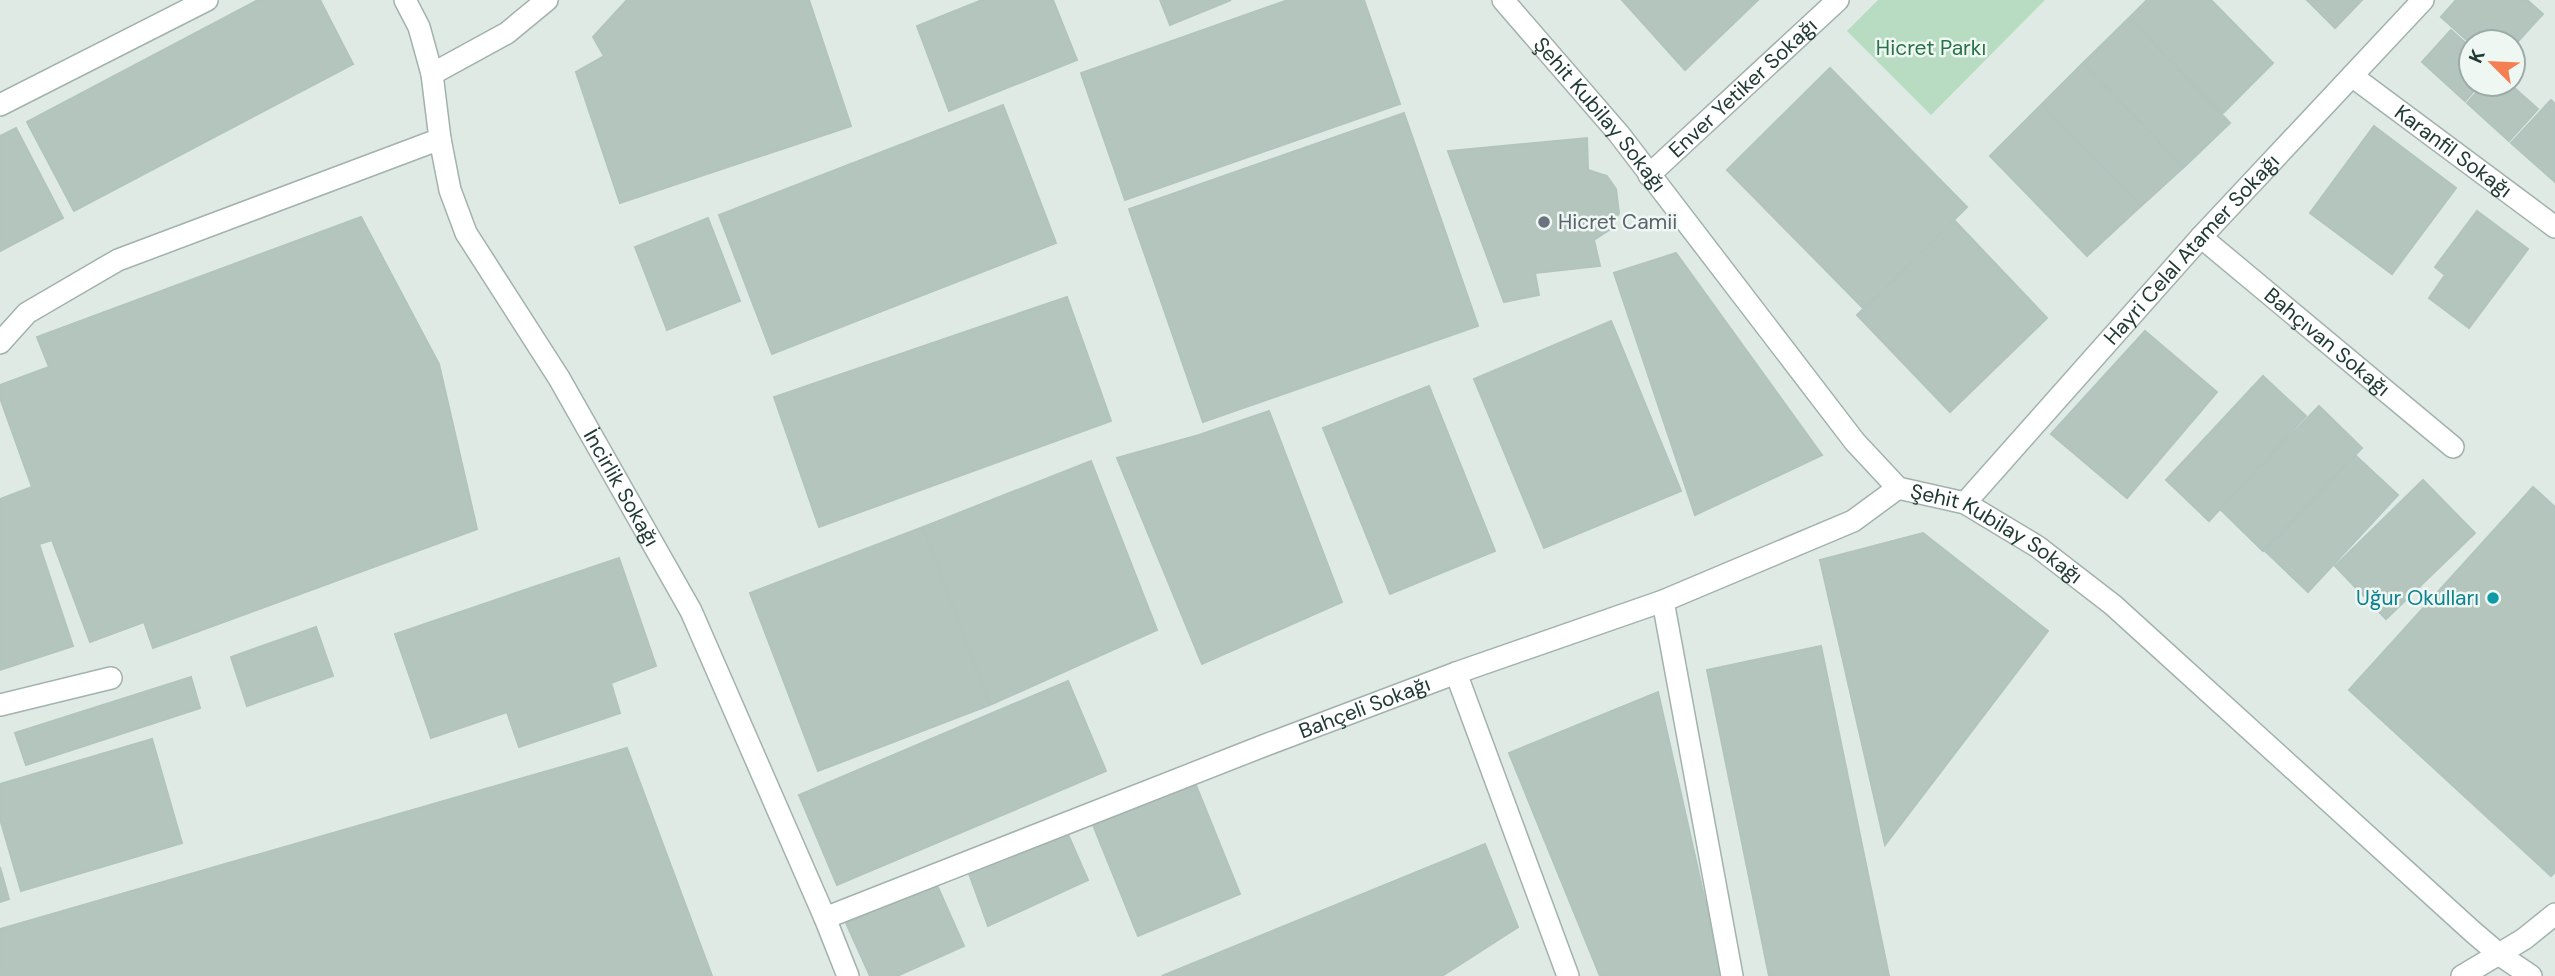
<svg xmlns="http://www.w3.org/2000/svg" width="2555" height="976" viewBox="0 0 2555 976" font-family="'DM Sans',sans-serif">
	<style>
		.green { fill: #b7dcc2 }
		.building { fill: #b4c5be; stroke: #b1c4bd; stroke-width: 2 }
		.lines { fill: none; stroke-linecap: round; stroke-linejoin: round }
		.service-casing { stroke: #a2b2ac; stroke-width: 24 }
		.minor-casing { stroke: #a2b2ac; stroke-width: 24 }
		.tertiary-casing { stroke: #a2b2ac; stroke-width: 24 }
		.service { stroke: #fff; stroke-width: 21 }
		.minor { stroke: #fff; stroke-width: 21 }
		.tertiary { stroke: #fff; stroke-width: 21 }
		.worship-dot { fill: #6b7280; stroke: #eff7f3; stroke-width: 2.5 }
		.culture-dot { fill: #0f9aa8; stroke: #eff7f3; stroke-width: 2.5 }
		.labels { text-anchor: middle; stroke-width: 5; stroke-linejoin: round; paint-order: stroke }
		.park-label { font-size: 21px; fill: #297247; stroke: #eff7f3 }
		.street-label { font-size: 21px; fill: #203a34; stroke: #eff7f3 }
		.worship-label { font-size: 21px; fill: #5b616d; stroke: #eff7f3; text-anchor: start }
		.culture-label { font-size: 21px; fill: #0d838f; stroke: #eff7f3; text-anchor: end }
	</style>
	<rect width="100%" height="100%" fill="#dfeae5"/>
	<path class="green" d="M 1878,0 L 2045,0 L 1931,115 L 1847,31 Z"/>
	<path class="building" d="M 258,0 L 320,0 L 353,64 L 74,211 L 27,122 Z
		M 627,0 L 809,0 L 851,126 L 620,203 L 576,72 L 604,56 L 593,37 Z
		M 982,0 L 1053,0 L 1077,60 L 949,111 L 917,26 Z
		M 1160,0 L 1231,0 L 1170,25 Z
		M 1288,0 L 1364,0 L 1400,104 L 1125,200 L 1081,73 Z
		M 1622,0 L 1758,0 L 1685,70 Z
		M 2147,0 L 2211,0 L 2273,63 L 2222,114 L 2129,18 Z
		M 2307,0 L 2362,0 L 2335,28 Z
		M 2456,0 L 2527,0 L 2543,14 L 2513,47 L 2513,42 L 2471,42 L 2471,44 L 2441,17 Z
		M 2129,18 L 2230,123 L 2184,167 L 2083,63 Z
		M 2451,30 L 2471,48 L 2471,84 L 2480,84 L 2465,101 L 2422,62 Z
		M 2083,63 L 2184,167 L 2141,206 L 2042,104 Z
		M 1830,68 L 1967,207 L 1864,309 L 1727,170 Z
		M 2484,84 L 2510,84 L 2538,109 L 2509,141 L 2467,103 Z
		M 2551,100 L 2555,104 L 2555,182 L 2511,143 Z
		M 2042,104 L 2141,206 L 2087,256 L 1990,156 Z
		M 1003,105 L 1056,243 L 772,354 L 719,215 Z
		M 1404,113 L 1478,326 L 1203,422 L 1129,209 Z
		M 2374,126 L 2456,188 L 2392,274 L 2310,213 Z
		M 16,128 L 63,218 L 0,251 L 0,136 Z
		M 1587,138 L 1588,170 L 1607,176 L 1616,189 L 1619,213 L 1609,230 L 1594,240 L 1600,266 L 1535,273 L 1539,295 L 1504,302 L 1448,151 Z
		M 2477,211 L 2528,249 L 2469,328 L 2429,298 L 2445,275 L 2435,267 Z
		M 361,217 L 439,364 L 477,529 L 153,648 L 144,622 L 90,642 L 52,540 L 39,544 L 73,646 L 0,670 L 0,499 L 32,487 L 0,398 L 0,385 L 49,367 L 37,337 Z
		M 708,218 L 740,301 L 667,330 L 635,247 Z
		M 1954,220 L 2047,318 L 1950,412 L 1857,315 Z
		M 1676,253 L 1822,455 L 1695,515 L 1614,273 Z
		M 1067,297 L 1111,421 L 819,527 L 774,397 Z
		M 1611,321 L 1681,491 L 1544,548 L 1474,379 Z
		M 2145,331 L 2217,392 L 2127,498 L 2051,434 Z
		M 2263,376 L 2306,416 L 2209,521 L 2166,480 Z
		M 1429,386 L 1495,551 L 1390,594 L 1323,428 Z
		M 2319,406 L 2362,448 L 2263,551 L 2220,509 Z
		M 1269,411 L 1342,602 L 1202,664 L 1117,458 L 1199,435 Z
		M 2355,455 L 2398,495 L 2308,592 L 2265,551 Z
		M 1091,461 L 1157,630 L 990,705 L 923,527 Z
		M 2423,480 L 2475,533 L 2386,619 L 2335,566 Z
		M 2533,487 L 2555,507 L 2555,872 L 2551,876 L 2349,690 Z
		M 923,527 L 990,705 L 818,771 L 750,593 Z
		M 1923,533 L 2048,631 L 1885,845 L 1820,560 Z
		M 619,558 L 656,666 L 611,683 L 620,713 L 519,747 L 507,712 L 431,738 L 395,634 Z
		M 316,627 L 333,676 L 247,706 L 231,657 Z
		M 1821,646 L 1889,976 L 1769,976 L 1707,670 Z
		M 191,677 L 200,708 L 26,765 L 15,733 Z
		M 1068,681 L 1106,771 L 837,885 L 799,795 Z
		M 1658,692 L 1722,976 L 1600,976 L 1509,753 Z
		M 152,739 L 182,843 L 21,891 L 0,819 L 0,784 Z
		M 627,748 L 712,976 L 0,976 L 0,929 Z
		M 1193,778 L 1240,894 L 1138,936 L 1091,820 Z
		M 1066,830 L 1088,880 L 988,926 L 967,868 Z
		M 1485,844 L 1518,927 L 1442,976 L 1162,976 Z
		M 0,867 L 9,899 L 0,902 Z
		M 936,883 L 964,946 L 897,976 L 870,976 L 846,923 Z"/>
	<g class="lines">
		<g class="service-casing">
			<path id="service" d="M 0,343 L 27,313 L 118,260 L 440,139
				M 1456,673 L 1568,976
				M 0,705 L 111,678"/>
		</g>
		<g class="minor-casing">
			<g id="minor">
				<path id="s1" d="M 1503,0 L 1619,134 L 1855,442 L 1898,488 L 1965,503 L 2038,547 L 2113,605 L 2473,932 L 2500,955 L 2531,976"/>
				<path id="s2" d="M 2352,76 L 2555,227"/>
				<path d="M 0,105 L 207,0"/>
				<path id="s3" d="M 1649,175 L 1838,0"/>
				<path id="s4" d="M 2201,237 L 2453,447"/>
				<path id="s5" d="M 1965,503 L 2201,237 L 2423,0"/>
				<path d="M 1663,601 L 1732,976"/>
				<path id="s6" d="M 825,918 L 1263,746 L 1456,673 L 1663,601 L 1853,521 L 1898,488"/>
			</g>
		</g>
		<g class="tertiary-casing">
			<g id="tertiary">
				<path id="s7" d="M 405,0 L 419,27 L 432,74 L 440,139 L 450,190 L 466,233 L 559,378 L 691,611 L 825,918 L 848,976"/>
				<path d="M 432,74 L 507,33 L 547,0"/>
				<path d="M 2462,976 L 2524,939 L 2555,914"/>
			</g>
		</g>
		<use href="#service" class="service"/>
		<use href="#minor" class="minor"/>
		<use href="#tertiary" class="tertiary"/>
	</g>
	<circle class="worship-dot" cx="1544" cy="222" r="7"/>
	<circle class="culture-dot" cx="2493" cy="598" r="7"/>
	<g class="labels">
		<g class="park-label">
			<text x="1931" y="55">Hicret Parkı</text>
		</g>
		<g class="street-label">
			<text dy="7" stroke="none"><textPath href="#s3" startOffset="128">Enver Yetiker Sokağı</textPath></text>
			<text dy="7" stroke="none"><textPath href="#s1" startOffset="150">Şehit Kubilay Sokağı</textPath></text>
			<text dy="7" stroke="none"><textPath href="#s2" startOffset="126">Karanfil Sokağı</textPath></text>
			<text dy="7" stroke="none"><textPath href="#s5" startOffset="340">Hayri Celal Atamer Sokağı</textPath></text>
			<text dy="7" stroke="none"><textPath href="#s4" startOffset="164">Bahçıvan Sokağı</textPath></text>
			<text dy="7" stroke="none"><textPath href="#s7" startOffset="541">İncirlik Sokağı</textPath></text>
			<text dy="7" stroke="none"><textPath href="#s1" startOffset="738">Şehit Kubilay Sokağı</textPath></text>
			<text dy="7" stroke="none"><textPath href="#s6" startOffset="579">Bahçeli Sokağı</textPath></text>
		</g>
		<g class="worship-label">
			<text x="1558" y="229">Hicret Camii</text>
		</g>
		<g class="culture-label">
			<text x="2479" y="605">Uğur Okulları</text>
		</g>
	</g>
	<g transform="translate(2492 63) rotate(294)"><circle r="33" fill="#eff7f3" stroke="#9caba7" stroke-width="2"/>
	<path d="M0-5L12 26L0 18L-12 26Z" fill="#f47f53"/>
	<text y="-10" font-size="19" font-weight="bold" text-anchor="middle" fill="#203a34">K</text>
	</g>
</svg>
